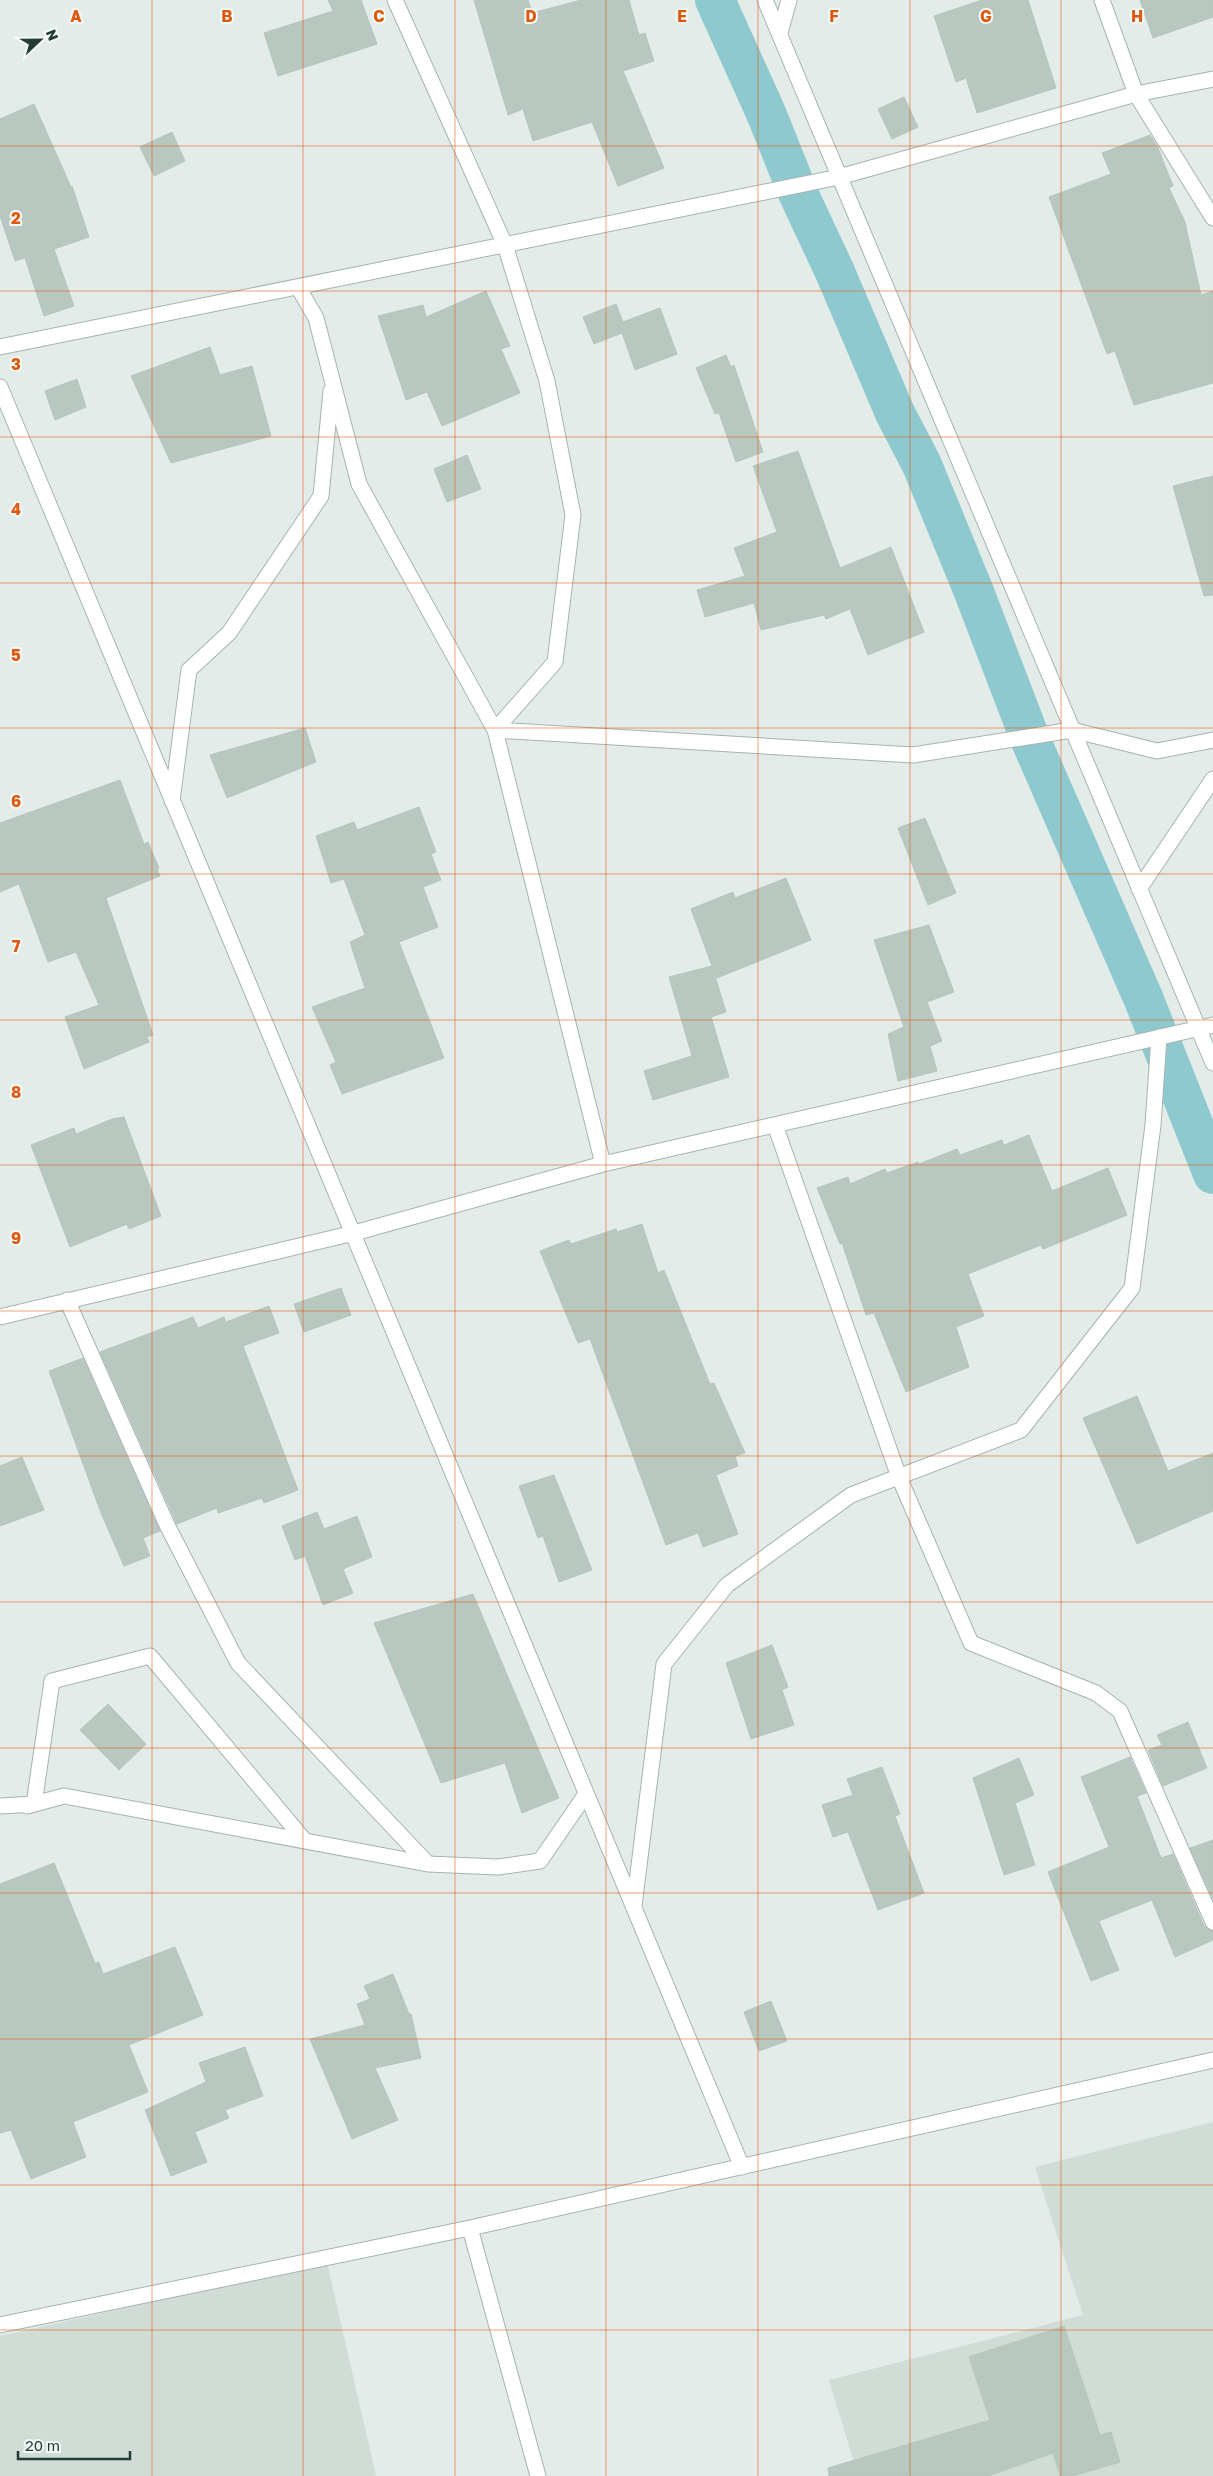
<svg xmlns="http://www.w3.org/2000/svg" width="1213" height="2476" viewBox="0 0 1213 2476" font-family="'Golos Text',sans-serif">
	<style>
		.built { fill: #d1dcd6 }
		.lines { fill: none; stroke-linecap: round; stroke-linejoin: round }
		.canal { stroke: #8dc9cf; stroke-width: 40 }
		.building { fill: #b8c7c0; stroke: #b5c6be }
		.minor-casing { stroke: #a6b4ae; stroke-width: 17 }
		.minor { stroke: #fff; stroke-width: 15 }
		.grid { fill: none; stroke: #de580e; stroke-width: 1; stroke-opacity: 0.55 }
		.grid-label { font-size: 16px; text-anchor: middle; font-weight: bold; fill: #de580e; stroke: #f3f9f6; stroke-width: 4; stroke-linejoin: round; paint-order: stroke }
	</style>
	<rect width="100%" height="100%" fill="#e3ece8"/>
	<path class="built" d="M 1213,2122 L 1213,2476 L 858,2476 L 829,2380 L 1083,2315 L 1035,2167 Z
		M 327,2263 L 376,2476 L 0,2476 L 0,2336 Z"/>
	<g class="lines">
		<path class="canal" d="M 715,0 L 766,113 L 798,193 L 835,272 L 895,413 L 922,465 L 974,592 L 1031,741 L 1144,1000 L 1213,1174"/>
	</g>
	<path class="building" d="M 328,0 L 361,0 L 377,44 L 278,76 L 264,33 L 333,11 Z
		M 474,0 L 528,0 L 532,13 L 581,0 L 629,0 L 639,35 L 645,33 L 654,61 L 623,71 L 664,168 L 618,186 L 592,122 L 533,141 L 523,109 L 508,115 Z
		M 982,0 L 1028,0 L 1056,88 L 977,113 L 966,78 L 956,82 L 934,16 Z
		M 1140,0 L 1213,0 L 1213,17 L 1153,38 Z
		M 904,97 L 918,127 L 892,139 L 878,109 Z
		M 34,104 L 71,187 L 72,186 L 89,237 L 54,249 L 74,306 L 44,316 L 25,258 L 15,261 L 0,216 L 0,119 Z
		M 172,132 L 185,161 L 154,176 L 140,147 Z
		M 1150,135 L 1158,148 L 1173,186 L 1169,188 L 1185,222 L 1201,295 L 1213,291 L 1213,383 L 1134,405 L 1115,351 L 1107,354 L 1049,197 L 1111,174 L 1102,153 Z
		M 486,291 L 510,346 L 501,349 L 520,393 L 442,426 L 427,392 L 406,400 L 378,316 L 423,305 L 426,317 Z
		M 616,304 L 623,322 L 660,308 L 677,354 L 635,370 L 622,333 L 594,344 L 583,317 Z
		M 210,347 L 220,375 L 252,366 L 271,436 L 171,463 L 131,376 Z
		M 726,355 L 731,367 L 734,365 L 763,452 L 736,462 L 719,413 L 715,414 L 696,368 Z
		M 77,379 L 86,407 L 55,420 L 45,391 Z
		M 798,451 L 840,568 L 891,547 L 924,632 L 868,655 L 850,609 L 826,619 L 824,615 L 761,630 L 754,603 L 705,617 L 697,590 L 745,576 L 734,548 L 777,532 L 753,466 Z
		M 467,455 L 481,489 L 447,502 L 434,469 Z
		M 1213,476 L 1213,595 L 1204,596 L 1173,486 Z
		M 305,728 L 316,762 L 227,798 L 210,755 Z
		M 120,780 L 144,844 L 148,842 L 159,868 L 157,869 L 160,876 L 106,898 L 153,1035 L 147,1037 L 149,1042 L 84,1069 L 65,1017 L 99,1005 L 76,952 L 48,962 L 19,884 L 0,892 L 0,823 Z
		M 419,807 L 436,852 L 431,854 L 441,880 L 423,887 L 438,927 L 399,942 L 444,1058 L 342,1094 L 330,1065 L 336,1062 L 312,1007 L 365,988 L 350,942 L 365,935 L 344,879 L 331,883 L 316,836 L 354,822 L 357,830 Z
		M 925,818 L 956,893 L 928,905 L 898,828 Z
		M 786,878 L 811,940 L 717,978 L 712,966 L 726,1012 L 711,1017 L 729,1077 L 653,1100 L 644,1071 L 692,1056 L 669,977 L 712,966 L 691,909 L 733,892 L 735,898 Z
		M 929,925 L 954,992 L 927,1002 L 942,1041 L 930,1046 L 937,1071 L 898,1081 L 888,1034 L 904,1027 L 874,940 Z
		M 124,1117 L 161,1216 L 129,1229 L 127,1224 L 70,1247 L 31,1145 L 74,1128 L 76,1134 L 112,1119 Z
		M 1029,1135 L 1052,1191 L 1108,1168 L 1127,1215 L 1043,1249 L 1041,1245 L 968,1274 L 984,1316 L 956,1327 L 969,1367 L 906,1392 L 874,1313 L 866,1315 L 842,1243 L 840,1244 L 817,1188 L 848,1177 L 850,1184 L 885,1169 L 887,1173 L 918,1162 L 919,1164 L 957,1149 L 960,1155 L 1002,1140 L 1004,1145 Z
		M 642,1224 L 658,1273 L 664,1270 L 710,1384 L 714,1383 L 745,1453 L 735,1456 L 738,1466 L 716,1475 L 738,1534 L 703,1547 L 698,1533 L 666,1545 L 590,1339 L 578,1343 L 540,1251 L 569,1240 L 571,1244 L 616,1229 L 617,1232 Z
		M 341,1288 L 351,1315 L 304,1332 L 294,1304 Z
		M 269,1306 L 279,1333 L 243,1346 L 298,1490 L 264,1503 L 262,1498 L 218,1513 L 217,1508 L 177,1524 L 100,1352 L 193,1317 L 198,1328 L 224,1317 L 226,1322 Z
		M 83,1358 L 160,1531 L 143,1538 L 150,1556 L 124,1566 L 101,1513 L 49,1371 Z
		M 1137,1396 L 1168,1471 L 1213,1453 L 1213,1511 L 1137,1544 L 1083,1418 Z
		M 22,1457 L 44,1510 L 0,1526 L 0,1466 Z
		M 554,1475 L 592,1570 L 559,1582 L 543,1536 L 538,1538 L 519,1486 Z
		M 317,1512 L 324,1529 L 357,1516 L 372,1557 L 343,1569 L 353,1593 L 323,1605 L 305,1556 L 295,1560 L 282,1526 Z
		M 473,1594 L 559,1798 L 522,1813 L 505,1763 L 441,1783 L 374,1623 Z
		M 772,1645 L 788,1687 L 782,1690 L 794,1725 L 751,1739 L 726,1663 Z
		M 108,1704 L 146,1744 L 119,1770 L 80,1730 Z
		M 1188,1722 L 1207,1768 L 1163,1786 L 1148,1750 L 1162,1745 L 1157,1735 Z
		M 1130,1757 L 1146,1793 L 1137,1796 L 1161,1858 L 1173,1854 L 1204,1926 L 1213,1931 L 1213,1940 L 1175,1957 L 1152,1900 L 1099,1921 L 1119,1970 L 1091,1981 L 1048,1872 L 1109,1847 L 1081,1777 Z
		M 1019,1758 L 1034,1795 L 1015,1803 L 1035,1865 L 1004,1875 L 973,1778 Z
		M 882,1767 L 900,1814 L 895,1816 L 924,1893 L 878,1910 L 848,1832 L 833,1837 L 822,1805 L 853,1795 L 847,1779 Z
		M 1213,1840 L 1213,1899 L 1190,1848 Z
		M 54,1863 L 95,1963 L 99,1962 L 103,1974 L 175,1947 L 203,2015 L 129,2045 L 148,2092 L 73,2122 L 86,2157 L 31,2179 L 11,2130 L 0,2133 L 0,1884 Z
		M 393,1974 L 409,2014 L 411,2014 L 421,2058 L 375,2068 L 398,2120 L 352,2139 L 310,2039 L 365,2025 L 357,2004 L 370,1999 L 364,1986 Z
		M 771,2001 L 787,2041 L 759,2051 L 744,2012 Z
		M 245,2047 L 263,2096 L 225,2110 L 229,2118 L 195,2132 L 207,2162 L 171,2176 L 145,2110 L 206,2082 L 199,2063 Z
		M 1064,2326 L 1100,2435 L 1111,2432 L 1120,2462 L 1073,2476 L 1060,2476 L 1053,2453 L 988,2476 L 829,2476 L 828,2468 L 990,2420 L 969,2357 Z"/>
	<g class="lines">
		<g class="minor-casing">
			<path id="minor" d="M 395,0 L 505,245 L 547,381 L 573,515 L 555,662 L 495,730
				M 765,0 L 1213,1063
				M 1102,0 L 1136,94 L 1213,218
				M 780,33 L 789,0
				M 298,287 L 316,318 L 359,484 L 495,730 L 603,1164
				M 0,347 L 839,177 L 1136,94 L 1213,79
				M 0,387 L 742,2167
				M 495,730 L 913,755 L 1072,730 L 1157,751 L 1213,740
				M 172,801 L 189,670 L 229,633 L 321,496 L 331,391
				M 1139,889 L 1213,779
				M 775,1125 L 899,1477 L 971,1643 L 1096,1693 L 1120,1711 L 1213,1922
				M 67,1300 L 167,1525 L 238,1663 L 428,1864 L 498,1867 L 540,1861 L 586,1794
				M 0,1317 L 354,1233 L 603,1164 L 1213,1025
				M 0,1806 L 34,1804 L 52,1681 L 150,1656 L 305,1841
				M 27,1806 L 64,1796 L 428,1864
				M 634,1906 L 664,1664 L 727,1585 L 851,1495 L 1021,1430 L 1132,1288 L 1153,1125 L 1159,1037
				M 470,2228 L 538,2476
				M 0,2325 L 470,2228 L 1213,2060"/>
		</g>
		<use href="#minor" class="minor"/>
	</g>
	<path class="grid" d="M 152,0 L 152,2476M 303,0 L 303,2476M 455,0 L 455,2476M 606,0 L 606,2476M 758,0 L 758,2476M 910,0 L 910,2476M 1061,0 L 1061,2476M 0,146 L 1213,146M 0,291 L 1213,291M 0,437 L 1213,437M 0,583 L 1213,583M 0,728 L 1213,728M 0,874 L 1213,874M 0,1020 L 1213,1020M 0,1165 L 1213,1165M 0,1311 L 1213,1311M 0,1456 L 1213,1456M 0,1602 L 1213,1602M 0,1748 L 1213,1748M 0,1893 L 1213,1893M 0,2039 L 1213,2039M 0,2185 L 1213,2185M 0,2330 L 1213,2330"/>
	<g class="grid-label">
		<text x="76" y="22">A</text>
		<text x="227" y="22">B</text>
		<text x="379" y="22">C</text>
		<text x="531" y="22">D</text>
		<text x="682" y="22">E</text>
		<text x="834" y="22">F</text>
		<text x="986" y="22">G</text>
		<text x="1137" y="22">H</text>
		<text x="16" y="224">2</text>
		<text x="16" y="370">3</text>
		<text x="16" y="515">4</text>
		<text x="16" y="661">5</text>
		<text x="16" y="807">6</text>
		<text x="16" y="952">7</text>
		<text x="16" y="1098">8</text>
		<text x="16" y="1244">9</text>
	</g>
	<g transform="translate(40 40) rotate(68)" stroke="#f3f9f6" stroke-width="4" paint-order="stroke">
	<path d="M0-4L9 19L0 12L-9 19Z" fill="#233d34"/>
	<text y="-8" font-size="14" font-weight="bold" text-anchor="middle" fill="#233d34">N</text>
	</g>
	<path d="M18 2451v8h112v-8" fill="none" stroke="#233d34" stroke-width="2.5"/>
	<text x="25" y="2451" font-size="15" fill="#233d34" stroke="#f3f9f6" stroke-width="4" paint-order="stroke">20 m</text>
</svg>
